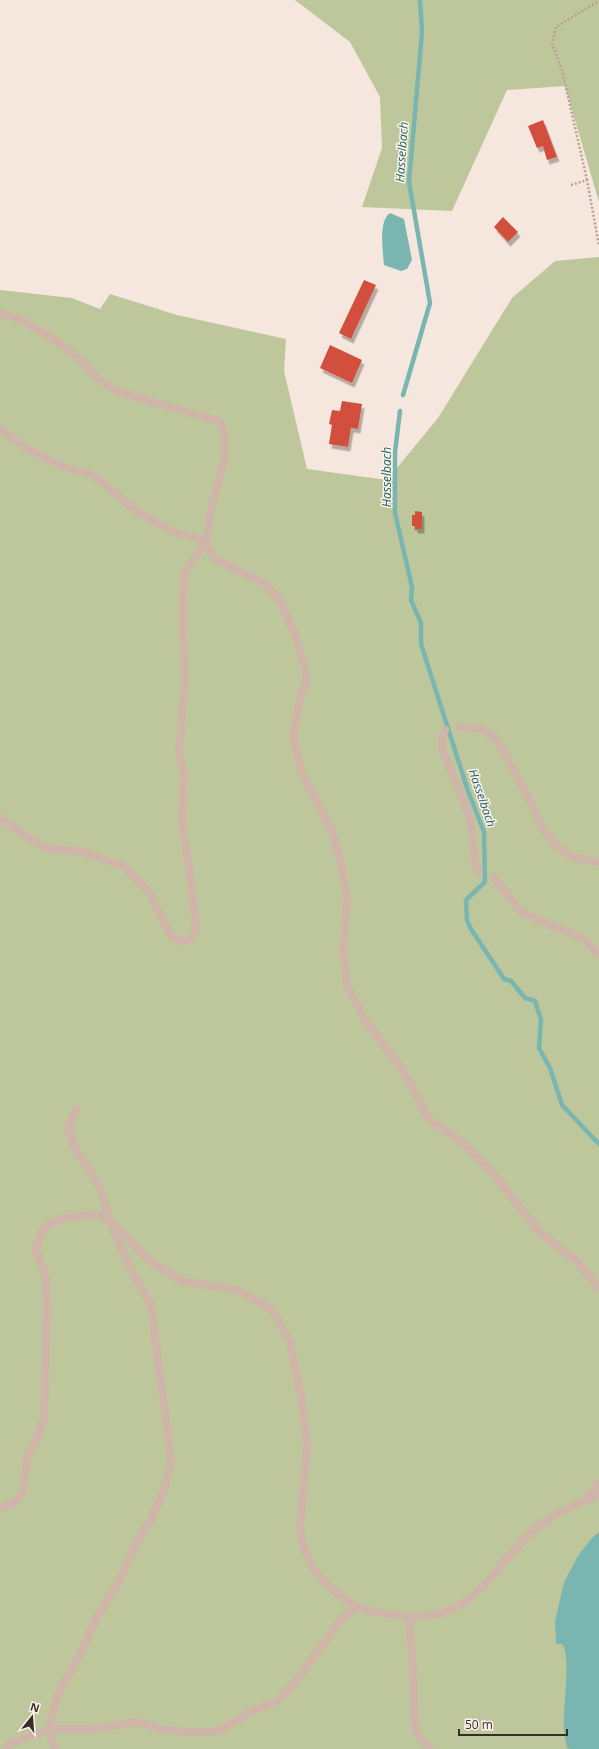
<svg xmlns="http://www.w3.org/2000/svg" width="599" height="1749" viewBox="0 0 599 1749" font-family="'Open Sans',sans-serif">
	<style>
		.green { fill: #bec79b }
		.water { fill: #79b6b1 }
		.lines { fill: none; stroke-linecap: round; stroke-linejoin: round }
		.stream { stroke: #79b6b1; stroke-width: 4.5 }
		.building { fill: #d34f3e; filter: url(#shadow) }
		.path { stroke: #bc9e92; stroke-width: 2.5; stroke-dasharray: 2 2; stroke-linecap: butt }
		.service { stroke: #cfb5a8; stroke-width: 8 }
		.labels { text-anchor: middle; stroke-width: 3; stroke-linejoin: round; paint-order: stroke }
		.water-label { font-size: 12px; font-style: italic; fill: #19625e; stroke: #fcf2eb }
	</style>
	<defs>
		<filter id="shadow"><feDropShadow dx="2.5" dy="4.5" stdDeviation="0" flood-color="#0004"/></filter>
	</defs>
	<rect width="100%" height="100%" fill="#f5e7de"/>
	<path class="green" d="M 295,0 L 599,0 L 599,202 L 565,86 L 507,90 L 452,211 L 362,207 L 382,148 L 380,97 L 350,42 Z
		M 599,257 L 599,1749 L 0,1749 L 0,290 L 72,298 L 100,309 L 110,294 L 177,315 L 286,339 L 284,371 L 307,469 L 387,480 L 438,418 L 512,298 L 555,261 Z"/>
	<path class="water" d="M 390,213 L 404,219 L 412,260 L 407,269 L 401,271 L 384,265 C 383,252 378,221 390,213 Z
		M 599,1532 L 599,1749 L 571,1749 L 567,1748 C 566,1742 564,1735 564,1729 C 562,1712 572,1655 562,1644 L 556,1644 L 555,1622 L 564,1582 L 578,1556 L 591,1539 Z"/>
	<g class="lines">
		<path class="stream" d="M 403,395 L 430,303 L 409,182 L 422,32 L 420,0
			M 400,411 L 395,452 L 395,513 L 412,587 L 411,600 L 421,623 L 421,644 L 468,791 L 484,832 L 485,882 L 466,900 L 467,920 L 471,929 L 504,979 L 511,981 L 525,998 L 535,1001 L 541,1020 L 539,1048 L 550,1068 L 562,1105 L 599,1144"/>
	</g>
	<path class="building" d="M 543,120 L 557,157 L 547,160 L 543,146 L 537,148 L 528,126 Z
		M 503,217 L 518,232 L 508,242 L 494,227 Z
		M 364,280 L 376,285 L 351,339 L 339,333 Z
		M 330,345 L 362,360 L 352,383 L 320,368 Z
		M 342,401 L 362,404 L 358,429 L 351,428 L 348,447 L 329,444 L 332,425 L 329,424 L 332,410 L 340,411 Z
		M 415,511 L 422,512 L 422,529 L 415,529 L 415,526 L 412,526 L 412,515 L 415,515 Z"/>
	<g class="lines">
		<path class="path" d="M 587,180 L 562,70 L 552,44 L 556,27 L 599,1
			M 571,185 L 587,180 L 599,246"/>
		<path class="service" d="M 0,313 L 24,321 L 58,342 L 83,362 L 95,377 L 116,391 L 221,422 L 225,437 L 225,458 L 210,513 L 206,541 L 184,574 L 183,621 L 185,679 L 179,752 L 184,778 L 182,821 L 192,890 L 196,928 L 191,939 L 180,942 L 170,934 L 149,892 L 125,867 L 82,852 L 46,848 L 21,833 L 0,817
			M 0,429 L 24,447 L 64,467 L 93,475 L 135,510 L 171,531 L 206,541
			M 206,541 L 213,558 L 264,583 L 279,599 L 297,639 L 307,677 L 300,699 L 293,737 L 301,771 L 332,831 L 343,872 L 347,902 L 343,950 L 347,985 L 364,1019 L 405,1073 L 429,1119 L 463,1143 L 491,1171 L 539,1231 L 561,1250 L 574,1258 L 599,1288
			M 460,727 L 481,729 L 497,739 L 530,801 L 542,828 L 556,845 L 572,857 L 599,862
			M 445,730 L 442,737 L 442,749 L 470,817 L 475,862 L 479,873
			M 493,877 L 521,911 L 545,923 L 583,938 L 599,955
			M 76,1109 L 68,1129 L 76,1150 L 100,1187 L 109,1220 L 129,1266 L 151,1305 L 171,1461 L 164,1490 L 151,1519 L 136,1543 L 121,1578 L 97,1617 L 76,1662 L 63,1684 L 55,1703 L 49,1729 L 94,1729 L 138,1722 L 160,1729 L 186,1732 L 213,1732 L 223,1728 L 251,1712 L 278,1700 L 290,1689 L 340,1621 L 356,1607
			M 587,1497 L 599,1484
			M 0,1507 L 4,1507 L 16,1501 L 23,1492 L 28,1455 L 36,1441 L 44,1417 L 47,1309 L 46,1278 L 36,1250 L 40,1235 L 48,1225 L 58,1220 L 86,1215 L 98,1216 L 109,1220 L 149,1260 L 181,1281 L 238,1290 L 272,1310 L 290,1341 L 302,1403 L 307,1446 L 300,1526 C 301,1555 319,1581 342,1597 C 360,1610 373,1612 396,1615 C 471,1626 485,1576 531,1533 C 550,1515 575,1504 599,1495
			M 409,1617 L 413,1669 L 415,1731 L 430,1749
			M 6,1749 L 10,1744 L 49,1729 L 55,1749"/>
	</g>
	<g class="labels">
		<g class="water-label">
			<text transform="translate(402 152) rotate(-86)" y="4">Hasselbach</text>
			<text transform="translate(387 477) rotate(-90)" y="4">Hasselbach</text>
			<text transform="translate(482 798) rotate(71)" y="4">Hasselbach</text>
		</g>
	</g>
	<g transform="translate(32 1717) rotate(17)" stroke="#fcf2eb" stroke-width="3" paint-order="stroke">
	<path d="M0-3L7 15L0 10L-7 15Z" fill="#3b2c29"/>
	<text y="-6" font-size="11" font-weight="bold" text-anchor="middle" fill="#3b2c29">N</text>
	</g>
	<path d="M459 1729v6h108v-6" fill="none" stroke="#3b2c29" stroke-width="2"/>
	<text x="465" y="1729" font-size="12" fill="#3b2c29" stroke="#fcf2eb" stroke-width="3" paint-order="stroke">50 m</text>
</svg>
